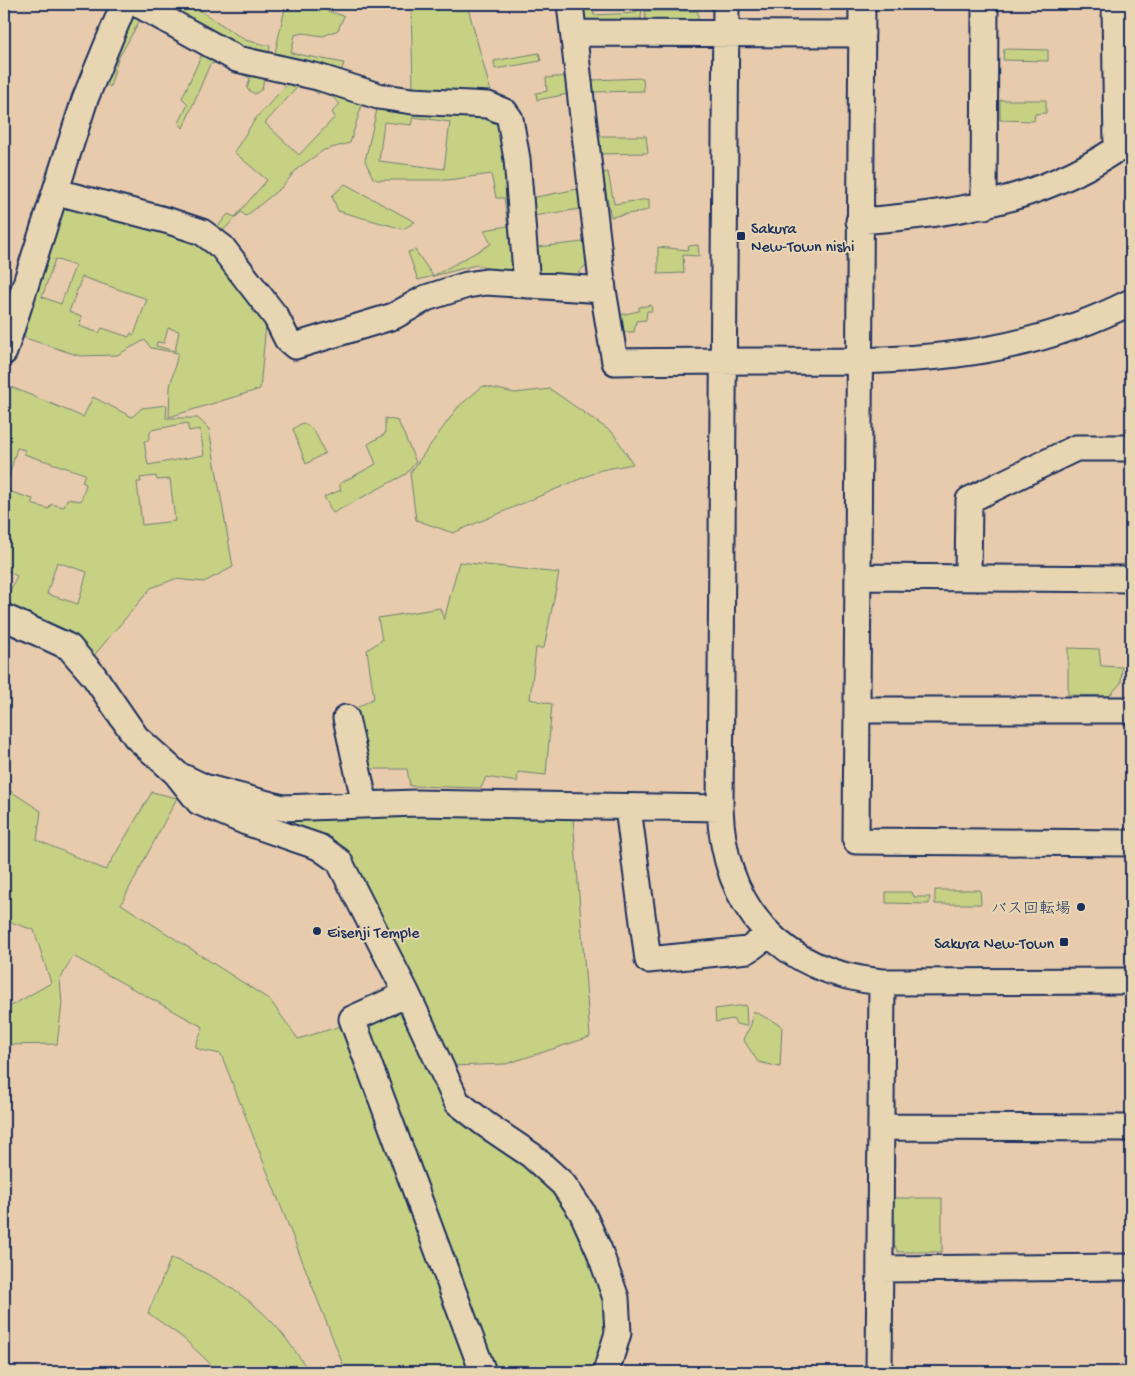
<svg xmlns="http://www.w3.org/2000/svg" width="1135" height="1376" viewBox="0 0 1135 1376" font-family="'Gochi Hand','Klee One',sans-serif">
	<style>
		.green { fill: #c6d184; stroke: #708071; fill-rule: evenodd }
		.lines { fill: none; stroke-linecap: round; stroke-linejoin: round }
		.minor-casing { stroke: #1b2f5e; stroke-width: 29 }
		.minor { stroke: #e8d6b3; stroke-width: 25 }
		.poi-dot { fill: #1b2f5e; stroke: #e8d6b3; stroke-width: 2 }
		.labels { text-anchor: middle; stroke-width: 4; stroke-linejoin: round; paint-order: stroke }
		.poi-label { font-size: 16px; fill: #1b2f5e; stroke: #e8d6b3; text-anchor: start }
	</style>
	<rect width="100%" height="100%" fill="#e7cbac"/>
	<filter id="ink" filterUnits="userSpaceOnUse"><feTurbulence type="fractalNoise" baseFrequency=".02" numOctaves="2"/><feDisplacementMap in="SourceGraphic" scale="10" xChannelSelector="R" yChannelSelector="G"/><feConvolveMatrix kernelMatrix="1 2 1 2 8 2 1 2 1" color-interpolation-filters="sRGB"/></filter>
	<g filter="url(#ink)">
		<path class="green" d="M 185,4 L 190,4 L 245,40 L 270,46 L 269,55 L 238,49 L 178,17 Z
			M 286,4 L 321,4 L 327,5 L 327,11 L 344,16 L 338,30 L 323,36 L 303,33 L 295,35 L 291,53 L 344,63 L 341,71 L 274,57 Z
			M 411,4 L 467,4 L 492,96 L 413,89 Z
			M 582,4 L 588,4 L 589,9 L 593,9 L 594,15 L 636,13 L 637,6 L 642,6 L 641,19 L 585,22 Z
			M 133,9 L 265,73 L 262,89 L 255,94 L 247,89 L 250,78 L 217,63 L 210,64 L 183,128 L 179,123 L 188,104 L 182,98 L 202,54 L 140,20 L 118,59 L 110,87 L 100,80 Z
			M 645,11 L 698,11 L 698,22 L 646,22 Z
			M 1004,49 L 1048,50 L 1048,61 L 1003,60 Z
			M 539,53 L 541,61 L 495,69 L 494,61 Z
			M 566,76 L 568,94 L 537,100 L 536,93 L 547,91 L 546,78 Z
			M 294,77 L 363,101 L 350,143 L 324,150 L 298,168 L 282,187 L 246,216 L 241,212 L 219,235 L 213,232 L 228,214 L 235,217 L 267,180 L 234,152 L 256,118 ZM 303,81 L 318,94 L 323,89 L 340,104 L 332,112 L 335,117 L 299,155 L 265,123 Z
			M 643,78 L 644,91 L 594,92 L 593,80 Z
			M 1000,100 L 1046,100 L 1046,113 L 1035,114 L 1034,121 L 1000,120 Z
			M 378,105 L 481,113 L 501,120 L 517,270 L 500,272 L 476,265 L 418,280 L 408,252 L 415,250 L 433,276 L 491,244 L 484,230 L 508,226 L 504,198 L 496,198 L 491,174 L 448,180 L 378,180 L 373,178 L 365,161 ZM 413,117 L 450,122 L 444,169 L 379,161 L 384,122 L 411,125 Z
			M 599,136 L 646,136 L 648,153 L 601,154 Z
			M 608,172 L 614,204 L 649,199 L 649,210 L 611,217 L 602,173 Z
			M 345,184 L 415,222 L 403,229 L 338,211 L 332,196 Z
			M 578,189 L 581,209 L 533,216 L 531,198 Z
			M 60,201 L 199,238 L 266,324 L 260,389 L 169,417 L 170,387 L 178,353 L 151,348 L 145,340 L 117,355 L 80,356 L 16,335 ZM 55,259 L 75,266 L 61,304 L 42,297 ZM 82,277 L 147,299 L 134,335 L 131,333 L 129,337 L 102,328 L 99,333 L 79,326 L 82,317 L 69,312 ZM 168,328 L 179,331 L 175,351 L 156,346 L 157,342 L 164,343 Z
			M 584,242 L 589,262 L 577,274 L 542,274 L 538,270 L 537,247 Z
			M 698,245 L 699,256 L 683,255 L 684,273 L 658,274 L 658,247 L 688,250 L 689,246 Z
			M 651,305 L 652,311 L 647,311 L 646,320 L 636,321 L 634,332 L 624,332 L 620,315 L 639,311 L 639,307 Z
			M 4,384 L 83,417 L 93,397 L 132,417 L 142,408 L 167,405 L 166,418 L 198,418 L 209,429 L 233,567 L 204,582 L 175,579 L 151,588 L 91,659 L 71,632 L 4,603 L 4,593 L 8,595 L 17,576 L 4,569 ZM 187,423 L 189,431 L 200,429 L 204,455 L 148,465 L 144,441 L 148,441 L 151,430 ZM 17,448 L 25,450 L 24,454 L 85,474 L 82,482 L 86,484 L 81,501 L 67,499 L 64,507 L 51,504 L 49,509 L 31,504 L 33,499 L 5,490 ZM 156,476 L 157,480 L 170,479 L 175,521 L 142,525 L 137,482 L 141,482 L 140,478 ZM 57,562 L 87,572 L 78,604 L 47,594 Z
			M 483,386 L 515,393 L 550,389 L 613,433 L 633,464 L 601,470 L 453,533 L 416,520 L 410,473 L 458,407 Z
			M 385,418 L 398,421 L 416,462 L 406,474 L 333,513 L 324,497 L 341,490 L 339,484 L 376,464 L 368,444 L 385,434 Z
			M 302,423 C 315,425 319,442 325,453 L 306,464 L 293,429 Z
			M 459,562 L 559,573 L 544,648 L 536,648 L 530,699 L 552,704 L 546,775 L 518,772 L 517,782 L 486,777 L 481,788 L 410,786 L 407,769 L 365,769 L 355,709 L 374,698 L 367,650 L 382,640 L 378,618 L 440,608 L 444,620 Z
			M 1068,648 L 1099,649 L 1101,666 L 1122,667 L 1121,683 L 1109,696 L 1068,695 Z
			M 4,787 L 41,811 L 37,840 L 106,870 L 152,792 L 177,798 L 121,904 L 270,1000 L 298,1039 L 403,1007 L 448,1105 L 560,1195 L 575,1223 L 601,1286 L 611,1326 L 597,1372 L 346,1372 L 221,1054 L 201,1050 L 195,1047 L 203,1027 L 73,956 L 60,980 L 62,1004 L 57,1044 L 4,1045 L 4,1010 L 51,983 L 34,930 L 4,920 Z
			M 245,811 L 573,818 L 590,1037 L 506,1064 L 451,1066 L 349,863 Z
			M 935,890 L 980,890 L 981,904 L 935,904 Z
			M 886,892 L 912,892 L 914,897 L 930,897 L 929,904 L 886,903 Z
			M 746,1005 L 747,1026 L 736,1024 L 733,1019 L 716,1022 L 715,1009 Z
			M 753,1011 L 782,1026 L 780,1067 L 758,1062 L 743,1039 L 751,1025 Z
			M 893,1198 L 942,1198 L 942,1252 L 898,1252 L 894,1244 Z
			M 171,1258 C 211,1273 253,1298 280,1331 C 291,1344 300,1359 310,1372 L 219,1372 L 182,1337 L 148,1313 Z"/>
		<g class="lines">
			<g class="minor-casing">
				<path id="minor" d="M 138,4 L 237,59 L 318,77 L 378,96 L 412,101 L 488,105 L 505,112 L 510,119 L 517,159 L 527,285
					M 570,4 L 603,290 L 615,362 C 666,361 718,361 770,361 C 899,362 1013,362 1131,302
					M 726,4 L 720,808 C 724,909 781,972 882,982 L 1131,981
					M 862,4 L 856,841 L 1131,843
					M 1115,4 L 1117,150
					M 574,33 L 862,34
					M 57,192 L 169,221 L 202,232 L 222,247 L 276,317 L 287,339 L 295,346 L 394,316 L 426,298 L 467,285 L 486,282 L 603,290
					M 984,206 L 985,4
					M 859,221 C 960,213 1047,201 1131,139
					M 4,352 L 85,99 L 124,4
					M 858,577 L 1131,579
					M 968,578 L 969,500 L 1076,448 L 1131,448
					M 4,617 L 69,647 L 94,676 L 136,737 L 176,773 L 199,802 L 246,822 L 319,847 L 339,861 L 407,994 L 457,1102 L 485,1124 L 531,1155 L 563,1184 L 582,1212 L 599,1250 L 616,1298 L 618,1333 L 606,1372
					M 857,710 L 1131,710
					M 346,718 L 365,804
					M 183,777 L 204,787 L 283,808 L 415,803 L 720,808
					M 628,808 L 648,960 L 748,950 L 768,935
					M 407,994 L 352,1019 L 483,1372
					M 881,1127 L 1131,1128
					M 880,1269 L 1131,1267
					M 879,1372 L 882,982"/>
			</g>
			<use href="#minor" class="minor"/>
		</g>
	</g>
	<g class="poi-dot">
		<rect x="736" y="231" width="10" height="10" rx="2.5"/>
		<circle cx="1081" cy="907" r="5"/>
		<circle cx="317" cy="931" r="5"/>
		<rect x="1059" y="937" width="10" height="10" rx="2.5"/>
	</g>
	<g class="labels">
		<g class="poi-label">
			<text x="751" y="233">Sakura<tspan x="751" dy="18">New-Town nishi</tspan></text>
			<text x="1071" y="913" text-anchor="end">バス回転場</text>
			<text x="327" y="937">Eisenji Temple</text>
			<text x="1054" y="948" text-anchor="end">Sakura New-Town</text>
		</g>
	</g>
	<rect width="1135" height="1376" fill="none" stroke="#e8d6b3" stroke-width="20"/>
	<rect x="10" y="10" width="1115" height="1356" fill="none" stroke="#1b2f5e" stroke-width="2" filter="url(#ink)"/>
</svg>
